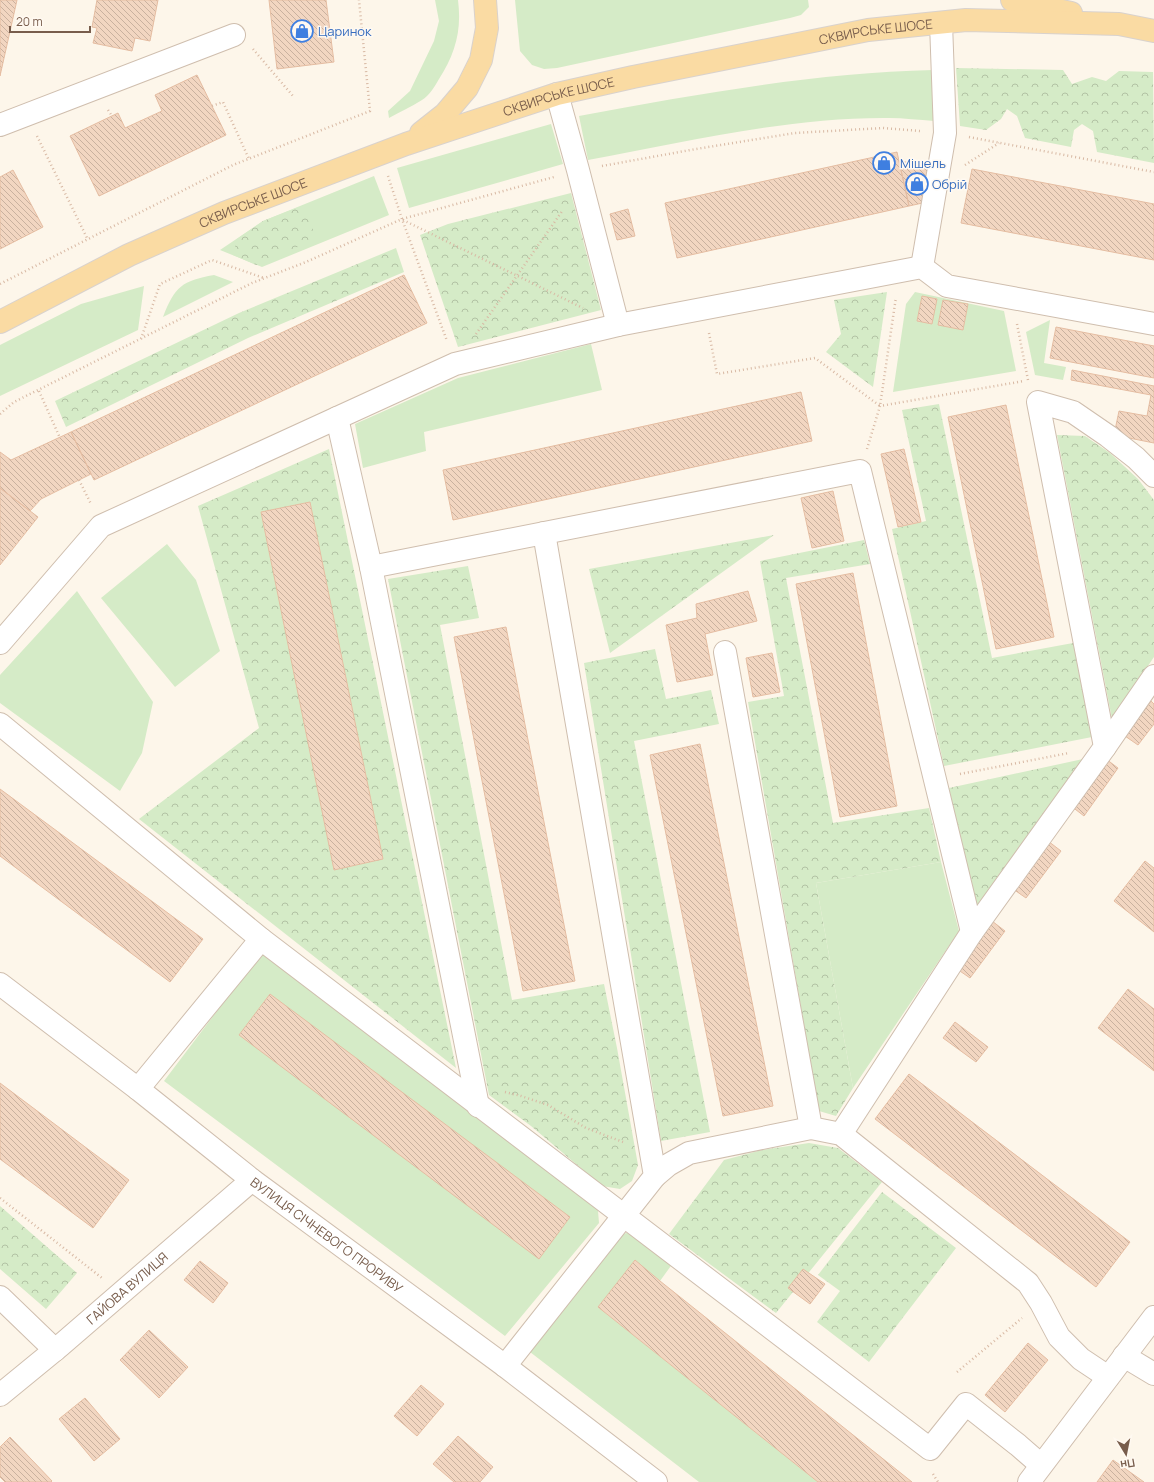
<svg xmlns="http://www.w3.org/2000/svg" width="1154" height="1482" viewBox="0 0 1154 1482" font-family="Manrope,sans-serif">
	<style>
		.grass { fill: #d5ebc7 }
		.forest { fill: url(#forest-crowns) }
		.building { fill: url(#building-back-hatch); stroke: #e5bda2 }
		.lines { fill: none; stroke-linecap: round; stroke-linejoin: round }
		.minor-casing { stroke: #cfbeae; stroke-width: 24 }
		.major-casing { stroke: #d9d2cd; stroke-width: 24 }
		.path { stroke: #d8b9a4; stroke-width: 2.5; stroke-dasharray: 1 3; stroke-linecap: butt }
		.minor { stroke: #fff; stroke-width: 22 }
		.major { stroke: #fadba3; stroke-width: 22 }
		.labels { text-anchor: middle; stroke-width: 3; stroke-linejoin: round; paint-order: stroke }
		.shop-label { font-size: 13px; fill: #366cbe; stroke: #fff9f1; text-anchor: start }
		.street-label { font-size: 13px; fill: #785d4c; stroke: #fff9f1 }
	</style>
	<defs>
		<pattern id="forest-crowns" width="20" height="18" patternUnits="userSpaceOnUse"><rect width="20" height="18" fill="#d5ebc7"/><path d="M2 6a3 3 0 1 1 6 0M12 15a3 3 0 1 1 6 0" fill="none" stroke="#b2c2a4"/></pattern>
		<pattern id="building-back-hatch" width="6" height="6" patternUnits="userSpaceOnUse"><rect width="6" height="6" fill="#f2d6c1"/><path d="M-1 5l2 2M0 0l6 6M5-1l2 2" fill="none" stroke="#c9b19f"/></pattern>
	</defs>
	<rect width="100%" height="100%" fill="#fdf6ea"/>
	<path class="grass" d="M 435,0 L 458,0 C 462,31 455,54 439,79 C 435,86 429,96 422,100 C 411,107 399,112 389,118 L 388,111 L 410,91 L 434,41 L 439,21 Z
		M 515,0 L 808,0 L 809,7 L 801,15 L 790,18 L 557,68 L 544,69 L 532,65 L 520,51 Z
		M 933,70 L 934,121 C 919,120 904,118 889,118 C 790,117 685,142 588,160 L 579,116 C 696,94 814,73 933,70 Z
		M 551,124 L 563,164 L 409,208 L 397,168 Z
		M 374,176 L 389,215 L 262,267 L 220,250 L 263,221 Z
		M 214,275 L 233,282 L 163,317 C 175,286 182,281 214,275 Z
		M 144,286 L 138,330 L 0,396 L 0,345 L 81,304 Z
		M 915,292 L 1004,311 L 1016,371 L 893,392 L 906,304 Z
		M 1050,320 L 1044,363 L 1066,367 L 1063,380 L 1035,375 L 1026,332 Z
		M 591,344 L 602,390 L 424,432 L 426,451 L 363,468 L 355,424 L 458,378 Z
		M 167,544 L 196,580 L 220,651 L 175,687 L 101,598 Z
		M 77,591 L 153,702 L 142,753 L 120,791 L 0,703 L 0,675 Z
		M 941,862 L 959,931 L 853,1088 L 816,883 Z
		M 261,953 L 592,1201 L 598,1211 L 599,1223 L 505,1336 L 164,1081 Z
		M 626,1233 L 635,1234 L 673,1263 L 660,1281 L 635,1261 L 598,1307 L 818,1482 L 699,1482 L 530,1352 L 618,1238 Z"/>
	<path class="forest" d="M 956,68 L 1063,70 L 1072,84 L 1092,77 L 1106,81 L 1119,71 L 1153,72 L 1154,163 L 1097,152 L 1093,131 L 1082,124 L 1074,130 L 1071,147 L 1025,138 L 1017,116 L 1007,109 L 1001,119 L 986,130 L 960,126 Z
		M 571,193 L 601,310 L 458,347 L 420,235 L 448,224 Z
		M 299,207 L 308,215 L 313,230 L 307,243 L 256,265 L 233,255 L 237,239 L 263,221 Z
		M 396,248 L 404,272 L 248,338 L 66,427 L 55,401 L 239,313 Z
		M 887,292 L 873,387 L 826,352 L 841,334 L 834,300 Z
		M 939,404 L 992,658 L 1073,643 L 1092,737 L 944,766 L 892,529 L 926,521 L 902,410 Z
		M 1057,435 L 1085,436 L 1110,453 L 1138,479 L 1154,500 L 1154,657 L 1112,719 Z
		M 329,449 L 456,1068 L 139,819 L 259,728 L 198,506 Z
		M 774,535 L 610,653 L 589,569 Z
		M 864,540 L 870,564 L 786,578 L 833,823 L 929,808 L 941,862 L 816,883 L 853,1088 L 836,1116 L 819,1111 L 748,702 L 784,696 L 760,561 Z
		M 468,566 L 479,618 L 440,625 L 512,1000 L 604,984 L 617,1048 L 638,1165 L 632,1181 L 620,1189 L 602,1186 L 531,1126 L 489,1095 L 388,579 Z
		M 655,649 L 666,699 L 711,690 L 719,724 L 634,741 L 710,1132 L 661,1141 L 584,663 Z
		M 1083,759 L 976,907 L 949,788 Z
		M 809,1143 L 838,1148 L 882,1182 L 776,1313 L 669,1234 L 724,1160 L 762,1150 Z
		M 882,1192 L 956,1248 L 869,1362 L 817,1322 L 840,1291 L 818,1275 Z
		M 0,1206 L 77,1273 L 46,1309 L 0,1269 Z"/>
	<path class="building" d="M 0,0 L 17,0 L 0,76 Z
		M 97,0 L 158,0 L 150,41 L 135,38 L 132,51 L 93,43 L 97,28 L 92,27 Z
		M 269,0 L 326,0 L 334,62 L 277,69 Z
		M 197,75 L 226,135 L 99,196 L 70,136 L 118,113 L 125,128 L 162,111 L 155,95 Z
		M 897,152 L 909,206 L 677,258 L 665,203 Z
		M 899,161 L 932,166 L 927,202 L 909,206 Z
		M 972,169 L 1154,204 L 1154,260 L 961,223 Z
		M 13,170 L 43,227 L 0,249 L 0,177 Z
		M 628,209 L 635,236 L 617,240 L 610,214 Z
		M 404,275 L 427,323 L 94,480 L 71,432 Z
		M 922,296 L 937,299 L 932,324 L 917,321 Z
		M 943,300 L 968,304 L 963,330 L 938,325 Z
		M 1056,327 L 1154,346 L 1154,378 L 1050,358 Z
		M 1072,370 L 1154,386 L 1154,443 L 1114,435 L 1119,411 L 1147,416 L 1151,395 L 1071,380 Z
		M 801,392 L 812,441 L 453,520 L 443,470 Z
		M 1006,405 L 1054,637 L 996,649 L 948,417 Z
		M 71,432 L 91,474 L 41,499 L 30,511 L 0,488 L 0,452 L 11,460 Z
		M 904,449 L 921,522 L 898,527 L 881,454 Z
		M 0,488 L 38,517 L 0,565 Z
		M 833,491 L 844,541 L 812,548 L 801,498 Z
		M 310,502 L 383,859 L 334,870 L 261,512 Z
		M 853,573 L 897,806 L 840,817 L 796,584 Z
		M 748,591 L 757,621 L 705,634 L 713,675 L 677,682 L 666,625 L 697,618 L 696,604 Z
		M 506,627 L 575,981 L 523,991 L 454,637 Z
		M 772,653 L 780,692 L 753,697 L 746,658 Z
		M 1151,701 L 1154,704 L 1154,724 L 1138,745 L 1125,736 Z
		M 700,744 L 773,1106 L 723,1116 L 650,755 Z
		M 1106,759 L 1118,768 L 1084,816 L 1071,806 Z
		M 0,789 L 203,939 L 170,982 L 0,856 Z
		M 1048,841 L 1061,851 L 1026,898 L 1013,889 Z
		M 1145,861 L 1154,868 L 1154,932 L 1114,901 Z
		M 992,921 L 1005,931 L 970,978 L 957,969 Z
		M 1128,989 L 1154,1009 L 1154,1071 L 1098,1028 Z
		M 270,994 L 570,1217 L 539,1259 L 239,1035 Z
		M 955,1022 L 988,1047 L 976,1062 L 943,1038 Z
		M 909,1074 L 1130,1242 L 1096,1287 L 875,1119 Z
		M 0,1083 L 129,1180 L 93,1228 L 0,1159 Z
		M 635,1260 L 660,1281 L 912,1482 L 818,1482 L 598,1307 Z
		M 200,1261 L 228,1283 L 213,1303 L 184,1280 Z
		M 803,1269 L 825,1284 L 810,1304 L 788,1288 Z
		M 149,1330 L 188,1367 L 159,1398 L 120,1360 Z
		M 1028,1343 L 1048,1360 L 1005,1412 L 985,1395 Z
		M 421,1385 L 444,1404 L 417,1436 L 394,1416 Z
		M 85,1398 L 120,1439 L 94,1461 L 59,1419 Z
		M 458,1436 L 493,1467 L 480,1482 L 454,1482 L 433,1464 Z
		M 10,1437 L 52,1481 L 51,1482 L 5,1482 L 0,1477 L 0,1447 Z
		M 1113,1460 L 1144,1482 L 1097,1482 Z"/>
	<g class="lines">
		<g class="minor-casing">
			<g id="minor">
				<path d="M 557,94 L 578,170 L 618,325"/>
				<path d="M 0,125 L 234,35"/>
				<path d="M 922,267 L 945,133 L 941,23"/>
				<path d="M 337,418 L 371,567 L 478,1106"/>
				<path d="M 371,567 L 860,471 L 972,932"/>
				<path d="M 0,643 L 101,526 L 455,364 L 618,325 L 922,267 L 947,286 L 1154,324"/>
				<path d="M 725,652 L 811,1128 L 841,1134 L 1028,1283 L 1041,1303 L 1059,1337 L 1081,1359 L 1108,1377"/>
				<path d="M 0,724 L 261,939 L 930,1449 L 966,1404 L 1018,1445 L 1041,1465"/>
				<path d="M 1105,747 L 1154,676"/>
				<path id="s1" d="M 0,984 L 138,1089 L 252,1180 L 505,1366 L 656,1482"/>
				<path d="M 138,1089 L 261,939"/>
				<path d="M 841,1134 L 972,932 L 1105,747 L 1038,402 L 1073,412 L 1108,436 L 1136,458 L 1154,476"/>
				<path d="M 655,1176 L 668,1165 L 689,1153 L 811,1128"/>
				<path d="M 0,1297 L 55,1350"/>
				<path d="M 1124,1356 L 1154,1374"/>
				<path d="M 505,1366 L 655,1176 L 544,533"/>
				<path id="s2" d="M 0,1395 L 61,1345 L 252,1180"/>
				<path d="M 1029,1482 L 1154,1317"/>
			</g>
		</g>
		<g class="major-casing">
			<g id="major">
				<path d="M 1012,0 L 1071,13"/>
				<path d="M 421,133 L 445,114 L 467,88 L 481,60 L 487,28 L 485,0"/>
				<path id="s3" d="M 0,322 L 129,255 L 224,213 L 406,144 L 557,94 L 633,77 L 868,30 L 966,20 L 1119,24 L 1154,31"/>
			</g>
		</g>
		<path class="path" d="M 253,49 L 293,96
			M 212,106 L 223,102 L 249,159
			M 108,110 L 112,116
			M 37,136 L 88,240
			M 969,137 L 1154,172
			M 965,165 L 999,143
			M 602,166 L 696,149 L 795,133 L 883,128 L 920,131
			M 388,176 L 402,219 L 447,341
			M 403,220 L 583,308
			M 0,284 L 233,165 L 370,111 L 359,0
			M 1017,324 L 1028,380
			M 709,333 L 717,374 L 815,358 L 880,406 L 896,297
			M 476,334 L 563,210
			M 141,339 L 160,284 L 212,260 L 264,278
			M 39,391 L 60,438
			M 0,414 L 14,402 L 252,283 L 306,262 L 402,219 L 554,177
			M 867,449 L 880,406 L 1024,381
			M 79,480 L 91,504
			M 960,774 L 1069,753
			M 505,1092 L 521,1096 L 548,1105 L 586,1128 L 623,1142
			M 0,1198 L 102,1278
			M 957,1372 L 1022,1318
			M 933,1474 L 938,1482"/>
		<use href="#minor" class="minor"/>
		<use href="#major" class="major"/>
	</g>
	<defs>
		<g id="shop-ring" transform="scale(1.15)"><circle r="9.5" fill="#fff9f1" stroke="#3f7fe0" stroke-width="1.5"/><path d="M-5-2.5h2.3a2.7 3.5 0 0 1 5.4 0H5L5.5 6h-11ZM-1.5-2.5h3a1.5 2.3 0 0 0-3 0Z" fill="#3f7fe0"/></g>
	</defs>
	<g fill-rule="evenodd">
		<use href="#shop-ring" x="302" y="31"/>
		<use href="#shop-ring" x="884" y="163"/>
		<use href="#shop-ring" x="917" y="184"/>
	</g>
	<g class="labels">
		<g class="shop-label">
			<text x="318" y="36">Царинок</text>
			<text x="900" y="168">Мішель</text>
			<text x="932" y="189">Обрій</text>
		</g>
		<g class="street-label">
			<text dy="5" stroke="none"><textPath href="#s3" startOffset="928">СКВИРСЬКЕ ШОСЕ</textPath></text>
			<text dy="5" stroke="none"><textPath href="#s3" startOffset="604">СКВИРСЬКЕ ШОСЕ</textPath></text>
			<text dy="5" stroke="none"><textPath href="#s3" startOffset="280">СКВИРСЬКЕ ШОСЕ</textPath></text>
			<text dy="5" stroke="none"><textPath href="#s1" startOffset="412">ВУЛИЦЯ СІЧНЕВОГО ПРОРИВУ</textPath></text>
			<text dy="5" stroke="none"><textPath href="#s2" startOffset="166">ГАЙОВА ВУЛИЦЯ</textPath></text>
		</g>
	</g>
	<g transform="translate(1126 1454) rotate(170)" stroke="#fff9f1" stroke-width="3" paint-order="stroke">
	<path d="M0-3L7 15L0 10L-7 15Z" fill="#785d4c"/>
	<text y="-6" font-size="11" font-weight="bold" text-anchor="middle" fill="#785d4c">Пн</text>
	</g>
	<path d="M10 26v6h80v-6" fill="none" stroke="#785d4c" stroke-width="2"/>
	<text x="16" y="26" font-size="12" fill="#785d4c" stroke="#fff9f1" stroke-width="3" paint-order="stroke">20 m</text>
</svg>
